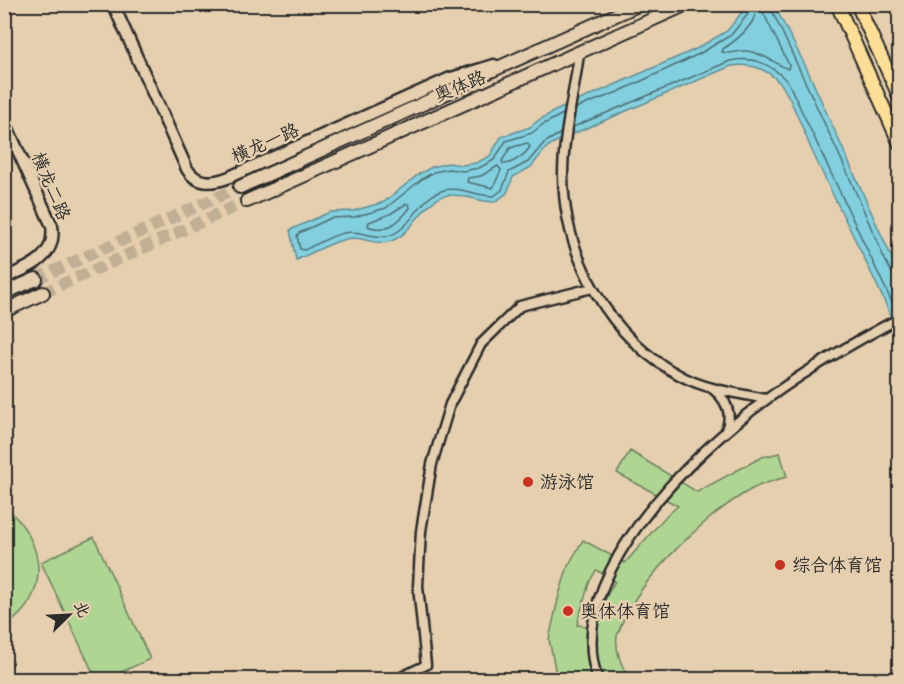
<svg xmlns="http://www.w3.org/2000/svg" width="904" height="684" viewBox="0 0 904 684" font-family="'Playpen Sans','LXGW WenKai TC',sans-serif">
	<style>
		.green { fill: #aed692; stroke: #6c805e; stroke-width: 1.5; fill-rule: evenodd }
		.water { fill: #82d0df; stroke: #5f8e97; stroke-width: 1.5 }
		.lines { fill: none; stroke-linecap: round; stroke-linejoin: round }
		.shore { stroke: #4e6d73; stroke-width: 1.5 }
		.secondary-tunnel { stroke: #c0ae95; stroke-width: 12; stroke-dasharray: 12 6; stroke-linecap: butt }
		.minor-casing { stroke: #2b2b2b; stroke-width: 13 }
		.tertiary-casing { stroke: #2b2b2b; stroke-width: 15 }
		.secondary-casing { stroke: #2b2b2b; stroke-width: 16 }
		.primary-casing { stroke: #2b2b2b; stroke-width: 16 }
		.minor { stroke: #e5cfaf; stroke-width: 8 }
		.tertiary { stroke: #e5cfaf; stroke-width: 10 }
		.secondary { stroke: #e5cfaf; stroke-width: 12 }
		.primary { stroke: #fdde96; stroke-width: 12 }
		.poi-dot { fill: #c8321e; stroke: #e5cfaf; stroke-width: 2 }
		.labels { text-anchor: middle; stroke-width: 5; stroke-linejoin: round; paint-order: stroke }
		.street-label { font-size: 18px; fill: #2b2b2b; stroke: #e5cfaf }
		.poi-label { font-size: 18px; fill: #2b2b2b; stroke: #e5cfaf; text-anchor: start }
	</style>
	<rect width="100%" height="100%" fill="#e5cfaf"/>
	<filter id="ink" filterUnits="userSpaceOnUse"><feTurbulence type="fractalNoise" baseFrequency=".0167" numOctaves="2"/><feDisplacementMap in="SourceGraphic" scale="12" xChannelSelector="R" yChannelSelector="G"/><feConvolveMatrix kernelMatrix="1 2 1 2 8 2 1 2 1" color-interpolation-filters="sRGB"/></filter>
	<g filter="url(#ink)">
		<path class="green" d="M 630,451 L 697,492 L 762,457 L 780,453 L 787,477 C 775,480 763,483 752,489 C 708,513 642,576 622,623 C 621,627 618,632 617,636 C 615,651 622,667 629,679 L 557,679 L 549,639 L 559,595 L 568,566 L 583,540 L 625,563 L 665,517 L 678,506 L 617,473 ZM 596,570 L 615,581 C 606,596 599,610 596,627 L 577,625 L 589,583 Z
			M 5,506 C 45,543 53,593 5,627 Z
			M 94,537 L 150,659 L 106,679 L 96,679 L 41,562 Z"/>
		<path class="water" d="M 740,5 L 774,5 L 807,69 L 899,274 L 899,335 C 874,273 841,214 813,153 C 806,138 790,93 780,83 C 766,68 751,63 731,66 L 559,140 L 547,147 L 531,167 L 513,177 L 507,193 L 495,202 C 479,202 465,194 449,195 C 422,198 415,235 388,242 C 376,245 364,238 352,238 C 336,239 311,254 296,260 L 290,230 L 330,212 L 353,211 L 384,202 L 419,174 L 432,167 L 448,163 L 462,165 L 476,163 L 490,156 L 501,137 L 530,127 L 539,120 L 555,111 L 696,49 L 727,31 L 743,11 Z"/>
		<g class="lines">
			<path class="shore" d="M 755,4 L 757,9 C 754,26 737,40 723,49 L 722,52 C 730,55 738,50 747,51 C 763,53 774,63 788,69 L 789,65 L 761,8 L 762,4
				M 769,4 L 848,174 L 885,260 L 892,273 L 900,276
				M 576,108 L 618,92 L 699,54 L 731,35 L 748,14 L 747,4
				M 573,127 L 730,61 C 755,56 771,64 788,82 L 897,313
				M 561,133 L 544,143 L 528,162 L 509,172 L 502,190 L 494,196 C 477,197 461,186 444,190 C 418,197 413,229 388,236 C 376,239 363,232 351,232 C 335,233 318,244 304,250 L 300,249 L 297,236 L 299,233 L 331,218 L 354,217 L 386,208 L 422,179 L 434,172 L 448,169 L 463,171 L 479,168 L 494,160 L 506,141 L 532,133 L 542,125 L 563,114
				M 527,143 L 530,147 C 524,156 512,164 503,164 L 502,161 L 510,148 Z
				M 498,166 L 501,170 L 493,188 L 467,182 L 468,178 L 481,176 Z
				M 406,204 L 409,204 L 410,208 C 399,222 386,234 368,226 L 369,222 L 390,214 Z"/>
			<path class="secondary-tunnel" d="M 36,279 L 240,187
				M 43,293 L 247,201"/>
			<g class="minor-casing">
				<path id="minor" d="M 579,54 C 574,94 563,135 563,175 C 564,256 609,340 683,377 C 708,390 738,393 766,399
					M 713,389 C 726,399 733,414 726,430
					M 395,680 L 426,665 L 418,586 L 421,531 L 432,464 L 450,404 L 481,344 L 520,306 L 592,288
					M 598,680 C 561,578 694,452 767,399 C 808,369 854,342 900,318"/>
			</g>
			<g class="tertiary-casing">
				<path id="tertiary" d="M 113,4 L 187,169 C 196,184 211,184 227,178 L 448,79 L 494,65
					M 4,120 L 52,226 C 57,258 28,268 4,278"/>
			</g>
			<g class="secondary-casing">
				<path id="secondary" d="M 240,187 L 453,90 L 482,75 L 640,4
					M 247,201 L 687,4
					M 4,293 L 36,279
					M 4,311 L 43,293"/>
			</g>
			<g class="primary-casing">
				<path id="primary" d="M 837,4 L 900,144
					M 857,4 L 900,98"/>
			</g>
			<use href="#minor" class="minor"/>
			<use href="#tertiary" class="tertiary"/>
			<use href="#secondary" class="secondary"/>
			<use href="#primary" class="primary"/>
		</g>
	</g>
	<g class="poi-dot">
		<circle cx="528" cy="482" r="6"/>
		<circle cx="780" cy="565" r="6"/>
		<circle cx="568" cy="611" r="6"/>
	</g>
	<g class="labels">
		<g class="street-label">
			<text transform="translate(460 86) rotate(-22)" y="6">奥体路</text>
			<text transform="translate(265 143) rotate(-24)" y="6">横龙一路</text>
			<text transform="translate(51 186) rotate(67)" y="6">横龙二路</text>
		</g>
		<g class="poi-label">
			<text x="540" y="488">游泳馆</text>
			<text x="792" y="571">综合体育馆</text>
			<text x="580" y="617">奥体体育馆</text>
		</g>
	</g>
	<rect width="904" height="684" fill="none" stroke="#e5cfaf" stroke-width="24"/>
	<rect x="12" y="12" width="880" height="660" fill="none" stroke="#2b2b2b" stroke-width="2" filter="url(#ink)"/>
	<g transform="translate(69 615) rotate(66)" stroke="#e5cfaf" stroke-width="4.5" paint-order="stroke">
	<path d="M0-4.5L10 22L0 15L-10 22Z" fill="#2b2b2b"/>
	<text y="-9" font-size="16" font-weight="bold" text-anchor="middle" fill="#2b2b2b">北</text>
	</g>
</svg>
